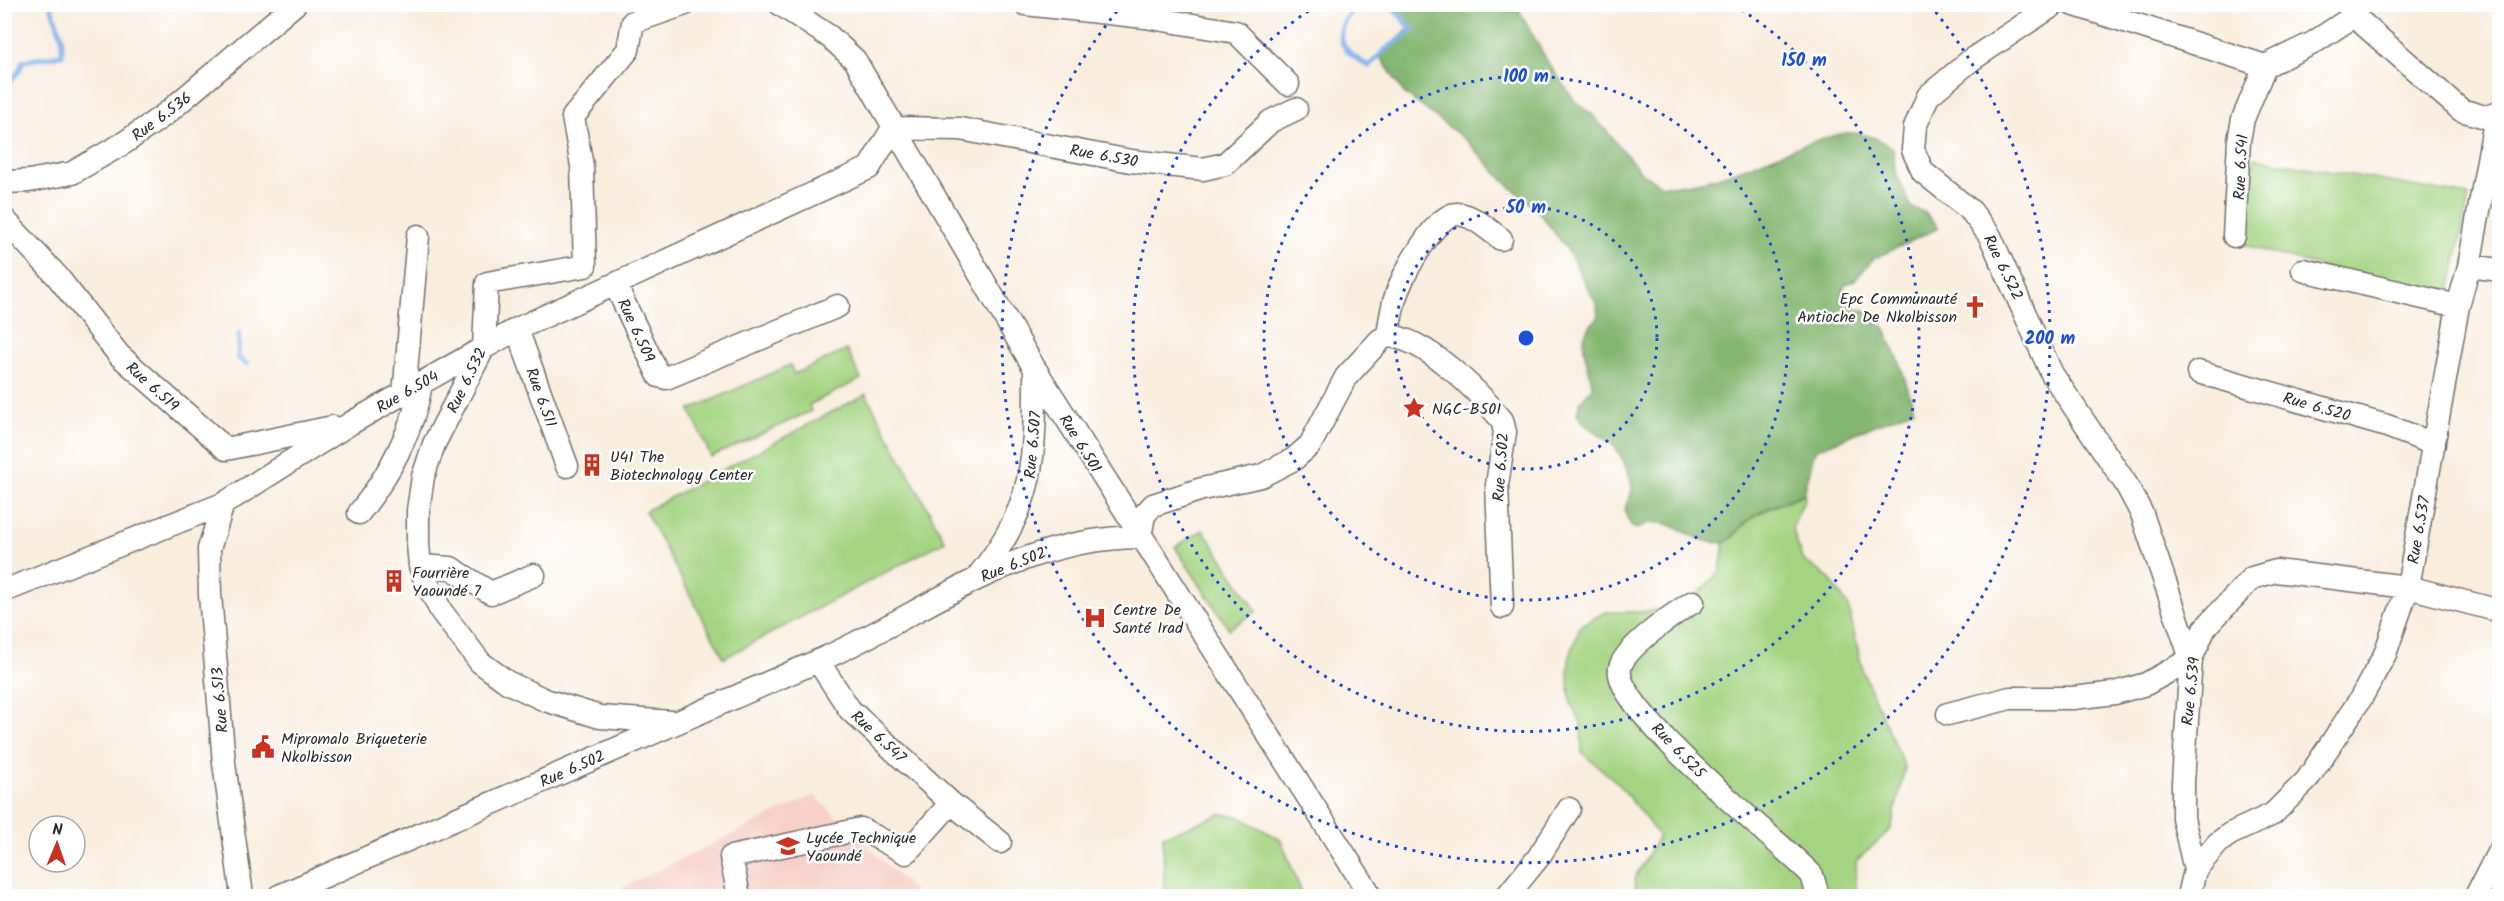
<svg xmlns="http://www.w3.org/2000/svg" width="2504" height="901" viewBox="0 0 2504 901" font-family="Kalam,sans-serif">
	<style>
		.built { fill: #f7d1c9 }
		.green { fill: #a4d482; stroke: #688056; stroke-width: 1.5 }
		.forest { fill: #83b670; stroke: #57704e; stroke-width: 1.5 }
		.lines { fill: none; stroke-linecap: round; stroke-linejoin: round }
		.stream { stroke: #82b4ef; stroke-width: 5 }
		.minor-casing { stroke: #736f6a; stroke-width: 25 }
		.minor { stroke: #fff; stroke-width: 22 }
		.ring { fill: none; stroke: #1d4ed8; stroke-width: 3; stroke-dasharray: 3 6 }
		.labels { text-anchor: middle; stroke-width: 5; stroke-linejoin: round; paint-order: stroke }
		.street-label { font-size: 16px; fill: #2b2b2b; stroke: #fff }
		.poi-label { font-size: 16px; fill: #2b2b2b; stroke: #fff; text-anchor: start }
		.centre { fill: #1d4ed8; stroke: #fff; stroke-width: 3 }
		.ring-label { font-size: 18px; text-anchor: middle; font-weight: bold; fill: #1d4ed8; stroke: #fff; stroke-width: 5; stroke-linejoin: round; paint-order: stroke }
	</style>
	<rect width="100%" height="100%" fill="#fff"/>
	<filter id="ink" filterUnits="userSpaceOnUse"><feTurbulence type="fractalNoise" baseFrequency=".0167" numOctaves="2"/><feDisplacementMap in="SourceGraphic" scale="12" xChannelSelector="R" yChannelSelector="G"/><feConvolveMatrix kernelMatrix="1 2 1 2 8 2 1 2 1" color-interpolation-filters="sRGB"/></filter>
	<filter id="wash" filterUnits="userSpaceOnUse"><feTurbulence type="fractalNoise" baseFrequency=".008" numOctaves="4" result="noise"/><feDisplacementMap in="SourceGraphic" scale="24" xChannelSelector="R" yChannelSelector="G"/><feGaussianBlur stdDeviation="1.35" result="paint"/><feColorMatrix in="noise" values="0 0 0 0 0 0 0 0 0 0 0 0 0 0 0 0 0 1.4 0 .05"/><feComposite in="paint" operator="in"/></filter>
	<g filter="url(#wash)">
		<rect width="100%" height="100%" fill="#f9edde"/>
		<path class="built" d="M 814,795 L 919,896 L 605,896 Z"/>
		<path class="green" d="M 2255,158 L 2469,196 L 2449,297 L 2345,274 L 2244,245 L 2247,181 Z
			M 847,350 L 861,379 L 809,405 L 811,411 L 711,457 L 690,410 L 790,365 L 794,374 Z
			M 866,394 L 945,541 L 724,658 L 645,511 Z
			M 1804,494 L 1805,498 L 1792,528 L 1802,559 L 1830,579 L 1848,606 L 1863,672 L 1905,768 L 1891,829 L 1856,861 L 1856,896 L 1637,896 L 1634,879 L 1659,836 L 1619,784 L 1582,753 L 1581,723 L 1571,704 L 1568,676 L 1569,660 L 1580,626 L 1605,612 L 1640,612 L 1686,606 L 1720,571 L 1724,542 L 1732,538 L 1753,516 Z
			M 1203,530 L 1257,611 L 1229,629 L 1175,547 Z
			M 1221,814 L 1238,816 L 1281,840 L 1303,896 L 1164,896 L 1163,836 Z"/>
		<path class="forest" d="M 1392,5 L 1516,5 L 1549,64 L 1575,101 L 1592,114 L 1641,172 L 1662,186 C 1727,186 1784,144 1847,133 C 1865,132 1878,139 1893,148 L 1895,171 L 1912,208 L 1924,212 L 1939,228 L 1873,259 L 1856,279 L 1845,285 L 1840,299 L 1846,305 L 1870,312 L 1884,328 L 1900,363 L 1914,409 L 1815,450 L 1804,494 C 1784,502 1761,509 1745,523 C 1738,529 1734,539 1725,542 C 1693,549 1669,507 1637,529 L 1632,527 C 1617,503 1632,504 1632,487 C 1631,478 1623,459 1618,451 C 1607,435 1584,431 1577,413 L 1580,402 L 1592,388 C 1591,359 1570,341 1598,318 L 1597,305 L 1567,249 L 1538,211 L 1506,183 L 1467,141 L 1404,93 L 1380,56 L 1412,26 Z"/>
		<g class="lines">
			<path class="stream" d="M 1357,4 C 1331,32 1337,49 1369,66 L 1385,50 L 1413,30 L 1390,4
				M 4,89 L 19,71 L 23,61 L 62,55 L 62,37 L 50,4
				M 239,333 L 238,358 L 247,364"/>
		</g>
	</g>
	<g filter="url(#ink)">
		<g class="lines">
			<g class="minor-casing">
				<path id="minor" d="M 780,4 L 830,37 L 855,60 L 1035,369 L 1371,896
					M 1025,4 L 1145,17 L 1236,32 L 1288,84
					M 2072,4 L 2265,66 L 2313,43 L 2354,16 L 2461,110 L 2485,117 L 2500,113
					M 4,182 L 29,181 L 72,173 L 124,143 L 167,113 L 295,4
					M 4,219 L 57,276 L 119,355 L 226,449 L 333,427
					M 2234,236 L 2239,140 L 2243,119 L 2265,66
					M 2469,266 L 2500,270
					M 2303,270 L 2458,306
					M 615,284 L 659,376 L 666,378 L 838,306
					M 517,329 L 567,466
					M 1388,336 C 1390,320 1392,305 1398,290 C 1405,272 1436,213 1457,214 C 1474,215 1487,229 1501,239
					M 2198,372 L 2387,426 L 2434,444
					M 404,394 L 418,236
					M 223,504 L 209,549 L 210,595 L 224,763 L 242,896
					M 359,513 C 388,477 414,429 421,384
					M 420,566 L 451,568 L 491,593 L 534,575
					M 979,575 C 1036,504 1035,457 1035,370
					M 4,591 L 223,504 L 351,423 L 517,329 L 869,168 L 893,128 L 960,129 L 1131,161 L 1203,169 L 1225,164 L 1271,121 L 1296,109
					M 1693,602 C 1675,613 1624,648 1620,668 C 1611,708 1781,842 1812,875 L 1818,896
					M 1948,714 L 2010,698 L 2073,698 L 2115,693 L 2146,684 L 2191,659 L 2142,514 L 2126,484 L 2052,374 L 1990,236 L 1971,211 L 1923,172 L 1913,150 L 1915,127 L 1928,96 L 1971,60 L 2055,4
					M 672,722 L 600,717 L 545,700 L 507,682 L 480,662 L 441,611 L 425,579 L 420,566 L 418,544 L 418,510 L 423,477 L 434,444 L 484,347 L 487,283 L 585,266 L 582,166 L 573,117 L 628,50 L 633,22 L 685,4
					M 951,803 L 1000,842
					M 2195,870 L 2218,843 L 2230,834 L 2273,814 L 2307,780 L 2361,698 L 2385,654 L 2408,587 L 2458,306 L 2469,266 L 2494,127 L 2500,116
					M 279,896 C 462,817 645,738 827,657 C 934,608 1016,538 1140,537 L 1144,515 L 1153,505 L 1202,489 L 1261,476 L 1294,459 L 1310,445 L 1346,377 L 1380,340 L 1388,336 C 1425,338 1478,391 1502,420 L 1505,432 L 1497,485 L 1502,607
					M 739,896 L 731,857 L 861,829 L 906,853 L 951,803 L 850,710 L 818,661
					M 1507,896 L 1538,858 L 1569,809
					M 2189,896 L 2195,870 L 2183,818 L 2183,782 L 2191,659 L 2205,628 L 2252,578 L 2276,571 L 2408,587 L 2500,611
					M 2476,896 L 2500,849"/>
			</g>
			<use href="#minor" class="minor"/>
		</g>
	</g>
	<g class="ring">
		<circle cx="1526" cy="338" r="131"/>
		<circle cx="1526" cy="338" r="262"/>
		<path d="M1734 5A393 393 0 1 1 1318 5"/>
		<path d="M1930 5A524 524 0 1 1 1122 5"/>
	</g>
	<defs>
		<g id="church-bare" transform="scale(1.8)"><path d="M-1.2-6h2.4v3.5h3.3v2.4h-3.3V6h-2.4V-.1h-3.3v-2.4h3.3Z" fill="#c8321e" stroke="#fff" stroke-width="2.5" paint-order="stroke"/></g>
		<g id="sight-bare" transform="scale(1.8)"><path d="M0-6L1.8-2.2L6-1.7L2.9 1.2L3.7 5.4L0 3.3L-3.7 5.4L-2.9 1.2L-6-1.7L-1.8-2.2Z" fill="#c8321e" stroke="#fff" stroke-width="2.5" paint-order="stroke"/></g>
		<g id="building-bare" transform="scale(1.8)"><path d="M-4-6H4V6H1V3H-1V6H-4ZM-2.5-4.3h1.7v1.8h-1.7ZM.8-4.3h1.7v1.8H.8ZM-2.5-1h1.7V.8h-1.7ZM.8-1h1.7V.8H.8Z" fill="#c8321e" stroke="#fff" stroke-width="2.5" paint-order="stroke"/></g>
		<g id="hospital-bare" transform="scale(1.8)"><path d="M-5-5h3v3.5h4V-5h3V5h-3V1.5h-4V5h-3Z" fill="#c8321e" stroke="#fff" stroke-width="2.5" paint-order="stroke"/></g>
		<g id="civic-bare" transform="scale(1.8)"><path d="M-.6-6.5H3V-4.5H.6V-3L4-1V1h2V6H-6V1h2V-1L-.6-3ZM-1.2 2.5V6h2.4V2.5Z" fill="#c8321e" stroke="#fff" stroke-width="2.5" paint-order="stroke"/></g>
		<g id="school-bare" transform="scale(1.8)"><path d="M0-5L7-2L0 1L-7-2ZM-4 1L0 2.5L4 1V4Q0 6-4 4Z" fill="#c8321e" stroke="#fff" stroke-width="2.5" paint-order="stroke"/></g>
	</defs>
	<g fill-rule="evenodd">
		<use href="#church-bare" x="1975" y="307"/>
		<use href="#sight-bare" x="1414" y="408"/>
		<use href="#building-bare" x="592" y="465"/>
		<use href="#building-bare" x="394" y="581"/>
		<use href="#hospital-bare" x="1095" y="618"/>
		<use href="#civic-bare" x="263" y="747"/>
		<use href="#school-bare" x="788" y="846"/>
	</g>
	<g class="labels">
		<g class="street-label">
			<text transform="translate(161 116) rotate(-37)" y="6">Rue 6.536</text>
			<text transform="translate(1104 155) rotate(10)" y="6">Rue 6.530</text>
			<text transform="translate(2240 167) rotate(-87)" y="6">Rue 6.541</text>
			<text transform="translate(2004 267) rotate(64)" y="6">Rue 6.522</text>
			<text transform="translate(637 330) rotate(65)" y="6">Rue 6.509</text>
			<text transform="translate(466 380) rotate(-64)" y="6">Rue 6.532</text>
			<text transform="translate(153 386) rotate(42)" y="6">Rue 6.519</text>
			<text transform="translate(407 391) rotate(-30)" y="6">Rue 6.504</text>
			<text transform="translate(542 397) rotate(70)" y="6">Rue 6.511</text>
			<text transform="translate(2317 406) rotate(16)" y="6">Rue 6.520</text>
			<text transform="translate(1081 443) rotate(58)" y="6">Rue 6.501</text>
			<text transform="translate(1032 445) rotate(-85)" y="6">Rue 6.507</text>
			<text transform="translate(1500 467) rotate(-86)" y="6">Rue 6.502</text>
			<text transform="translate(2418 530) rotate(-80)" y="6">Rue 6.537</text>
			<text transform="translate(1013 564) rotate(-22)" y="6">Rue 6.502</text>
			<text transform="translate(2190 691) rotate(-84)" y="6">Rue 6.539</text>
			<text transform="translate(219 700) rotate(-95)" y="6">Rue 6.513</text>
			<text transform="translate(879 736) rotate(43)" y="6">Rue 6.547</text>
			<text transform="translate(1679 750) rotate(46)" y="6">Rue 6.525</text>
			<text transform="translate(572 768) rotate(-24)" y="6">Rue 6.502</text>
		</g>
		<g class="poi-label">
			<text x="1957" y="304" text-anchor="end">Epc Communauté<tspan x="1957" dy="18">Antioche De Nkolbisson</tspan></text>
			<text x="1432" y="414">NGC-B501</text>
			<text x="610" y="462">U41 The<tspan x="610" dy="18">Biotechnology Center</tspan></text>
			<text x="412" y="578">Fourrière<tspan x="412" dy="18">Yaoundé 7</tspan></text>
			<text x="1113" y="615">Centre De<tspan x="1113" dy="18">Santé Irad</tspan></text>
			<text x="281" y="744">Mipromalo Briqueterie<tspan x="281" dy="18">Nkolbisson</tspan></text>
			<text x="806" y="843">Lycée Technique<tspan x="806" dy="18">Yaoundé</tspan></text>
		</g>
	</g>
	<circle cx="1526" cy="338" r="9" class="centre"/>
	<g class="ring-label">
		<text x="1804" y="66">150 m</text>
		<text x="1526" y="82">100 m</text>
		<text x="1526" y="213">50 m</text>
		<text x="2050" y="344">200 m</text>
	</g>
	<rect width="2504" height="901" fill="none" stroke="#fff" stroke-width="24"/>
	<g transform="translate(57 844) rotate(2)"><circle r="28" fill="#ffffff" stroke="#aaaaaa" stroke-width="1.5"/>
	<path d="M0-4.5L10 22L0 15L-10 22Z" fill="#c8321e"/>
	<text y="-9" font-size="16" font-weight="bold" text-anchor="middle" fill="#2b2b2b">N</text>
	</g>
</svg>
